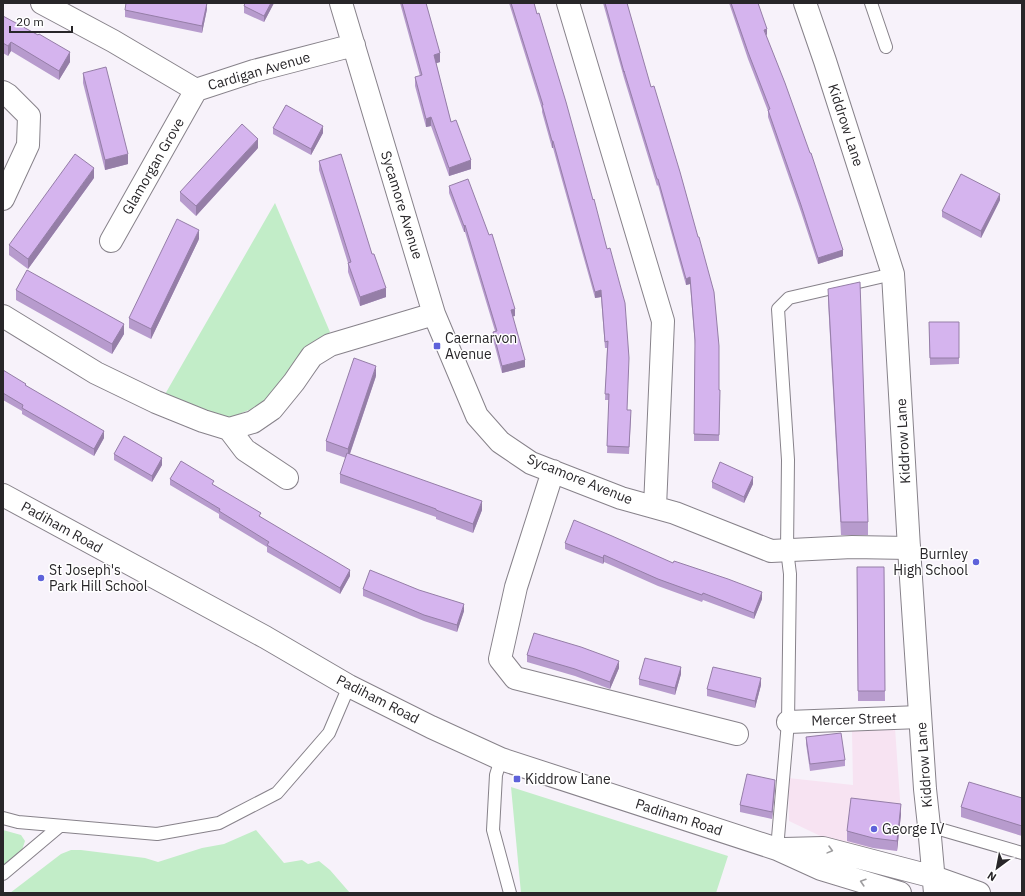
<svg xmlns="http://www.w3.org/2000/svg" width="1025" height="896" viewBox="0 0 1025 896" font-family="'IBM Plex Sans',sans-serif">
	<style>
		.commercial { fill: #f7e3f2 }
		.green { fill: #c2edc8 }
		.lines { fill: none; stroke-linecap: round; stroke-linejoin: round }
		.service-casing { stroke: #87828a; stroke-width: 14 }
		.minor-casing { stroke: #87828a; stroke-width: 24 }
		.primary-casing { stroke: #87828a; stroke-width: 24 }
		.service { stroke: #fff; stroke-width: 12 }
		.minor { stroke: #fff; stroke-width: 22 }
		.primary { stroke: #fff; stroke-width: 22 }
		.wall { fill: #b79bcd }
		.shaded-wall { fill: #957ea7 }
		.building { fill: #d5b4ee; stroke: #957ea7 }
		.oneway { stroke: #9e9d9f }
		.poi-dot { fill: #5e62da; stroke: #fff; stroke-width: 1.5 }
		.labels { text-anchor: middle; stroke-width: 3; stroke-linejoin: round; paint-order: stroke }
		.street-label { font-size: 14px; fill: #282629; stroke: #fff }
		.poi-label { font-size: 14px; fill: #282629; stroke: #fff; text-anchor: start }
	</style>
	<rect width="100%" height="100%" fill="#f7f2fa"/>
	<path class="commercial" d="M 895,728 L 901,814 L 897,851 L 835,843 L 789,821 L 788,778 L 853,785 L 852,731 Z"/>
	<path class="green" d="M 275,203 L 330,332 L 268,402 L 227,419 L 164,396 Z
		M 511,787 L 728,856 L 716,893 L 521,893 Z
		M 3,830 L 21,835 L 25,841 L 22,850 L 14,858 L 3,865 Z
		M 256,830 L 284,863 L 302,860 L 308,864 L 319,861 L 330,870 L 350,893 L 10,893 L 61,854 L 71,850 L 81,850 L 145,858 L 158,862 L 202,848 L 224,844 Z"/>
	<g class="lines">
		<g class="service-casing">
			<path id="service" d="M 871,3 L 886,47
				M 501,759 L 496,775 L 493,830 L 510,893
				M 3,818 L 18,822 L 157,834 L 219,823 L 277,793 L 329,733 L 349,686
				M 929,826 L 1022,853
				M 777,849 L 788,722 L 790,574 L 787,550 L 788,460 L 778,309 L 789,298 L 893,274
				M 3,874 L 60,826"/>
		</g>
		<g class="minor-casing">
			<path id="minor" d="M 42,3 L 113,41 L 196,90 L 254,71 L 354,45
				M 341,3 L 434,314 L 477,416 L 500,442 L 531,463 L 621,498 L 675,513 L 771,551 L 852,547 L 909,548
				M 568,3 L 663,321 L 655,507
				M 3,92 L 8,95 L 29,116 L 28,145 L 3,199
				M 111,241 L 196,90
				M 3,316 L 96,373 L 156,402 L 203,421 L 229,429 L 253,422 L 272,409 L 294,382 L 305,366 L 312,356 L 330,345 L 434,314
				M 229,429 L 245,450 L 287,478
				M 553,471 L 516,587 L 500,659 L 515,678 L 737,734
				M 788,722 L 920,717"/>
		</g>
		<g class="primary-casing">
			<path id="primary" d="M 805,3 L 825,61 L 893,274 L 909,548 L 925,789 L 929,826 L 935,893
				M 3,495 L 265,637 L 349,686 L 431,727 L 501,759 L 777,849 L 821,869 L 900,893
				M 784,849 L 823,848 L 934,877 L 979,893"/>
		</g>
		<use href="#service" class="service"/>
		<use href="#minor" class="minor"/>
		<use href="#primary" class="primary"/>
	</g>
	<path class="wall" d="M 245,3 L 274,3 L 264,22 L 244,13 L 244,6 Z
		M 400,3 L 426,3 L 440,62 L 436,63 L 451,122 L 471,169 L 449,176 L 431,126 L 426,127 L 415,86 L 415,77 L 420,76 Z
		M 509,3 L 534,3 L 627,410 L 631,417 L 629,454 L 607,453 L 609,400 L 605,400 L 607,348 L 605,348 L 601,297 L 595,298 L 553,148 L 552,148 L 542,112 L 542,109 Z
		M 603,3 L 627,3 L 719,390 L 720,397 L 719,441 L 694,441 L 695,346 L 690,284 L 686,285 L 658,185 L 657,186 L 624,78 Z
		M 729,3 L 758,3 L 766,36 L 843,256 L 818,264 L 801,212 L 768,117 L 768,111 L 748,59 Z
		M 207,9 L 202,33 L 125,17 L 125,10 Z
		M 3,16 L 70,62 L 59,80 L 11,51 L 8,56 L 3,53 Z
		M 83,73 L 128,164 L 105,170 L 83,83 Z
		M 273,128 L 323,133 L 311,155 L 273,134 Z
		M 258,148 L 196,216 L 180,201 L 180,192 Z
		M 319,161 L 372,254 L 386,297 L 360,306 L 348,272 L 348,263 L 319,170 Z
		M 94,178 L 28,269 L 9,255 L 9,245 Z
		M 449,186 L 515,316 L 512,316 L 525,367 L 502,373 L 493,339 L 493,332 L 495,331 L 465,232 L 464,232 L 449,193 Z
		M 1000,200 L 981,238 L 942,217 L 942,211 Z
		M 199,239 L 151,339 L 129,328 L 129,318 Z
		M 828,289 L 868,522 L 868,535 L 841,535 L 828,301 Z
		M 16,290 L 124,334 L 112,354 L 16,300 Z
		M 929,322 L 959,322 L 959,364 L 930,365 Z
		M 3,370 L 104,438 L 94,456 L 22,414 L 22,411 L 3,400 Z
		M 376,376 L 350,454 L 482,510 L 473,533 L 436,519 L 436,517 L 340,483 L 340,474 L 346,458 L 326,451 L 326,441 Z
		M 114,454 L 162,465 L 152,482 L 114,460 Z
		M 170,479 L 214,485 L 261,517 L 350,576 L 340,594 L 267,552 L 267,547 L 219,518 L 219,514 L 170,485 Z
		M 712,482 L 753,484 L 744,503 L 712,488 Z
		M 565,543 L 673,563 L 762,599 L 754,619 L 703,600 L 702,602 L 658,586 L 604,562 L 603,564 L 565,549 Z
		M 857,567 L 884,567 L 885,701 L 858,701 Z
		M 363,589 L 464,611 L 457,632 L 424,621 L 363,596 Z
		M 527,655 L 619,668 L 610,689 L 575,676 L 527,662 Z
		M 681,674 L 675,695 L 639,685 L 639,679 Z
		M 761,685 L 755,708 L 707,696 L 707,689 Z
		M 806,737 L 845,760 L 845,766 L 810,771 L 806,744 Z
		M 775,787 L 772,819 L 740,812 L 740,805 Z
		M 1022,798 L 1022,836 L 961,817 L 961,807 Z
		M 901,814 L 897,851 L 873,848 L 847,841 L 847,831 Z"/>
	<path class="shaded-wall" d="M 207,3 L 207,9 L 202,33 L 202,26 Z
		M 271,3 L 274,3 L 264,22 L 264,16 Z
		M 767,29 L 767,36 L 764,30 Z
		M 11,42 L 11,51 L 8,56 L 8,46 Z
		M 70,52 L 70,62 L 59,80 L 59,71 Z
		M 440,53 L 440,62 L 434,64 L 434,55 Z
		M 431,117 L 431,126 L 426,127 L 426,119 Z
		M 323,126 L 323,133 L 311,155 L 311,149 Z
		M 258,139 L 258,148 L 196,216 L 196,206 Z
		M 552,141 L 553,141 L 553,148 L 552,148 Z
		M 128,154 L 128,164 L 105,170 L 105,160 Z
		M 471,160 L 471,169 L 449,176 L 449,168 Z
		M 94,168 L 94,178 L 28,269 L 28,259 Z
		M 1000,194 L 1000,200 L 981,238 L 981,231 Z
		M 465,225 L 465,232 L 464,232 L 464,226 Z
		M 199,230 L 199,239 L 151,339 L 151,329 Z
		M 843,250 L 843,256 L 818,264 L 818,258 Z
		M 690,277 L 690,284 L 686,285 L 686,279 Z
		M 386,288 L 386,297 L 360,306 L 360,297 Z
		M 601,290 L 601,297 L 595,298 L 595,292 Z
		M 515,309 L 515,316 L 511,317 L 511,310 Z
		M 124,324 L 124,334 L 112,354 L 112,344 Z
		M 525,360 L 525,367 L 502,373 L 502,366 Z
		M 376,366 L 376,376 L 348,459 L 348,449 Z
		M 104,431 L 104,438 L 94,456 L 94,449 Z
		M 162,458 L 162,465 L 152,482 L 152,476 Z
		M 753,477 L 753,484 L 744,503 L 744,497 Z
		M 482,501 L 482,510 L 473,533 L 473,524 Z
		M 604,555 L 604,562 L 603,564 L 603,558 Z
		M 350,570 L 350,576 L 340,594 L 340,588 Z
		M 762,592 L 762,599 L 754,619 L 754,613 Z
		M 464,604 L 464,611 L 457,632 L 457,625 Z
		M 619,661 L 619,668 L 610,689 L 610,682 Z
		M 681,667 L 681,674 L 675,695 L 675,688 Z
		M 761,678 L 761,685 L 755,708 L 755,701 Z
		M 775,780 L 775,787 L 772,819 L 772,812 Z
		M 901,804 L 901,814 L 897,851 L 897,841 Z"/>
	<path class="building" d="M 126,3 L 207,3 L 202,26 L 125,10 Z
		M 245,3 L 271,3 L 264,16 L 244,6 Z
		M 402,3 L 426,3 L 440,53 L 434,55 L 451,122 L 456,120 L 471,160 L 449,168 L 431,117 L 426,119 L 415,77 L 422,75 Z
		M 511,3 L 534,3 L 537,14 L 539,13 L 566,102 L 593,200 L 594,199 L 607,249 L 610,248 L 625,303 L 629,358 L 627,410 L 631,410 L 629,447 L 607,446 L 609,394 L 605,394 L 608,341 L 605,342 L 601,290 L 595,292 L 553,141 L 552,141 L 542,105 L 543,105 Z
		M 605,3 L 627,3 L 651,87 L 654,86 L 680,172 L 698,237 L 699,237 L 714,292 L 719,346 L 719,390 L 720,390 L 719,435 L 694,434 L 695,340 L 690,277 L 686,279 L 658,179 L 657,179 L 624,71 L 624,72 Z
		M 731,3 L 758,3 L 767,29 L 764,30 L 785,83 L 810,153 L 811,153 L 843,250 L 818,258 L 801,205 L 768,110 L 770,109 L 748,52 Z
		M 3,16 L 38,35 L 39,34 L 70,52 L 59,71 L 11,42 L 8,46 L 3,43 Z
		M 106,67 L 128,154 L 105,160 L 83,73 Z
		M 286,105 L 323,126 L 311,149 L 273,128 Z
		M 242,124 L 258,139 L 196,206 L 180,192 Z
		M 75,154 L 94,168 L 28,259 L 9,245 Z
		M 341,154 L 372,254 L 374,254 L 386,288 L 360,297 L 348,263 L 351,262 L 319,161 Z
		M 961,174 L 1000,194 L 981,231 L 942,211 Z
		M 468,179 L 489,235 L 492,234 L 515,309 L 511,310 L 525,360 L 502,366 L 493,332 L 497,331 L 465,225 L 464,226 L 449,186 Z
		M 177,219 L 199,230 L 151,329 L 129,318 Z
		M 27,270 L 124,324 L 112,344 L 16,290 Z
		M 860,282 L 868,522 L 841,522 L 828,289 Z
		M 929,322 L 959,322 L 959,358 L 930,358 Z
		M 354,358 L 376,366 L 348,449 L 326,441 Z
		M 3,370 L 26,384 L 25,385 L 104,431 L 94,449 L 22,408 L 23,405 L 3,393 Z
		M 124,436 L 162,458 L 152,476 L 114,454 Z
		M 347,453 L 482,501 L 473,524 L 436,510 L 436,509 L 340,474 Z
		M 181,461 L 214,481 L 212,484 L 261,513 L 259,516 L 350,570 L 340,588 L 267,545 L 269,542 L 219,511 L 220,509 L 170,479 Z
		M 720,462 L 753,477 L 744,497 L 712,482 Z
		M 574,520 L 612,536 L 673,563 L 674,561 L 728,579 L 762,592 L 754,613 L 703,593 L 702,595 L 658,579 L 604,555 L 603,558 L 565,543 Z
		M 857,567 L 884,567 L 885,691 L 858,691 Z
		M 370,570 L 419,590 L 464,604 L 457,625 L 424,615 L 363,589 Z
		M 534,633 L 581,647 L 619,661 L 610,682 L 575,669 L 527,655 Z
		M 645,658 L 681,667 L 675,688 L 639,679 Z
		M 713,667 L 761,678 L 755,701 L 707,689 Z
		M 841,733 L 845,760 L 810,764 L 806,737 Z
		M 747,774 L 775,780 L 772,812 L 740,805 Z
		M 969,782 L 1022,798 L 1022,826 L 961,807 Z
		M 851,798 L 901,804 L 897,841 L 873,838 L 847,831 Z"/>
	<defs><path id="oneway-chevron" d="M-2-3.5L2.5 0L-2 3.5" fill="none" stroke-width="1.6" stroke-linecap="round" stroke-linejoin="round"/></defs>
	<g class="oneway">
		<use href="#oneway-chevron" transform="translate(830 850) rotate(15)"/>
		<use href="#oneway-chevron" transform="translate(863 882) rotate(-163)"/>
	</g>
	<g class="poi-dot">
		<rect x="433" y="342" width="8" height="8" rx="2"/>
		<circle cx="976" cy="562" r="4"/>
		<circle cx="41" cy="578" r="4"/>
		<rect x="513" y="775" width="8" height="8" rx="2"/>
		<circle cx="874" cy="829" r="4"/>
	</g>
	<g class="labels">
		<g class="street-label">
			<text transform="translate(259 71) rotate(-16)" y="5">Cardigan Avenue</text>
			<text transform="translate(846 125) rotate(72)" y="5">Kiddrow Lane</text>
			<text transform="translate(153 166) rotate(-60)" y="5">Glamorgan Grove</text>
			<text transform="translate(402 205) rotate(73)" y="5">Sycamore Avenue</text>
			<text transform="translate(903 441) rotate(-93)" y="5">Kiddrow Lane</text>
			<text transform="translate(580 479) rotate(22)" y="5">Sycamore Avenue</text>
			<text transform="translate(62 527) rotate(29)" y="5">Padiham Road</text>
			<text transform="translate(378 699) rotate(27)" y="5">Padiham Road</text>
			<text transform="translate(854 719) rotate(-2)" y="5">Mercer Street</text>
			<text transform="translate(924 765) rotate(-94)" y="5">Kiddrow Lane</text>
			<text transform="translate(679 817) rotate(18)" y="5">Padiham Road</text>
		</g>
		<g class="poi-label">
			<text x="445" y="343">Caernarvon<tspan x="445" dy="16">Avenue</tspan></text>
			<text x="968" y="559" text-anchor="end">Burnley<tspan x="968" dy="16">High School</tspan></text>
			<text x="49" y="575">St Joseph's<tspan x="49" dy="16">Park Hill School</tspan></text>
			<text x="525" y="784">Kiddrow Lane</text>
			<text x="882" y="834">George IV</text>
		</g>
	</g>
	<rect width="1025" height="896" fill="none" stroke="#282629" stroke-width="8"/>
	<g transform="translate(997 868) rotate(212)" stroke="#ffffff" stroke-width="3" paint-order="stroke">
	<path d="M0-3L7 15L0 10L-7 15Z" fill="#282629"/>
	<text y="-6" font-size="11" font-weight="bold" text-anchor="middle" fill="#282629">N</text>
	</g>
	<path d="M10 26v6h62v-6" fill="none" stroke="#282629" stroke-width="2"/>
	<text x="16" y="26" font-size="12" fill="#282629" stroke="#ffffff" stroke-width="3" paint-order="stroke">20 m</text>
</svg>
